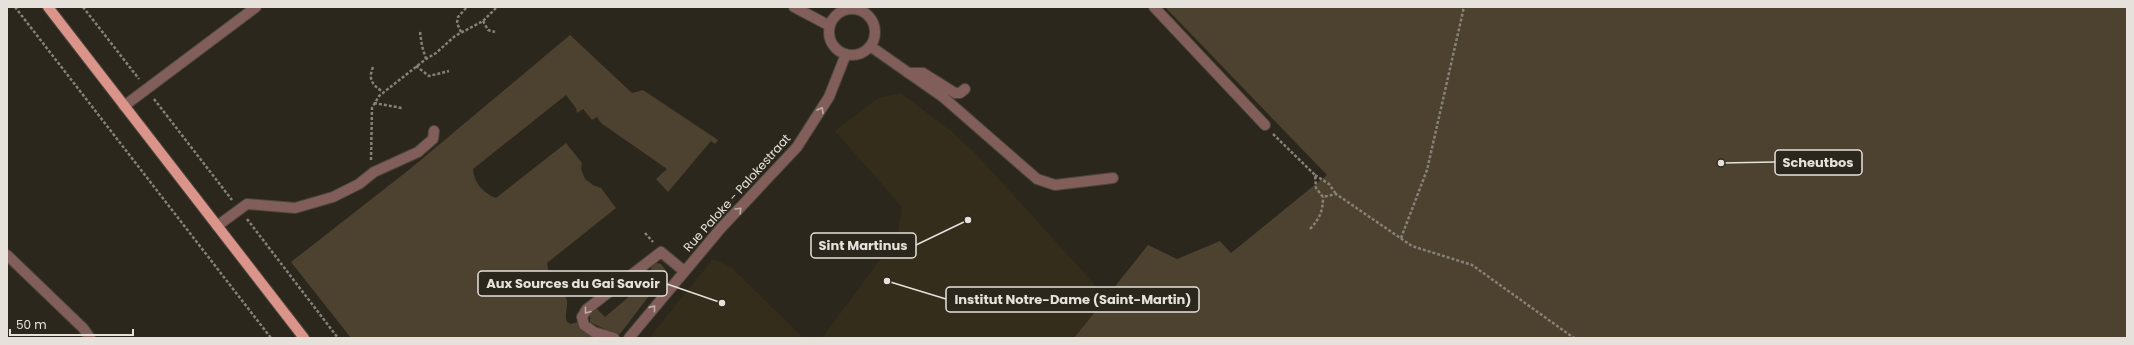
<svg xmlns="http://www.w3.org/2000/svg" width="2134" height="345" viewBox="0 0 2134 345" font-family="Poppins,sans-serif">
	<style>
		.built { fill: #352d1c }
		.green { fill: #4d422f }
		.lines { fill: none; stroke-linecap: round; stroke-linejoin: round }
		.minor-casing { stroke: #4a453b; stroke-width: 12 }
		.major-casing { stroke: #4a453b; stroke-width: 12 }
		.path { stroke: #868178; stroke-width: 2.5; stroke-dasharray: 3 2; stroke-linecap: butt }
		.minor { stroke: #815e59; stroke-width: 10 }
		.major { stroke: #db948a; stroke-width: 10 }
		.oneway { stroke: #beada7 }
		.labels { text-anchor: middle; stroke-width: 3; stroke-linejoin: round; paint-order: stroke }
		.street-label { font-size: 12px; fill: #e6e2db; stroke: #2c271c }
		.leader { fill: none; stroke: #e6e2db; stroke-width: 1.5 }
		.callout-dot { fill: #e6e2db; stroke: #2c271c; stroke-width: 1.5 }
		.callout { fill: #2c271c; stroke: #e6e2db; stroke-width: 1.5 }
		.callout-label { font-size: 13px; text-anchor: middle; font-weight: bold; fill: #e6e2db }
	</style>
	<rect width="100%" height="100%" fill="#2c271c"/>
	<path class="built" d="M 901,93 L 952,132 L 976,154 L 1106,297 L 1074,338 L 822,338 L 880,260 L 898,233 L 902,207 L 835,131 L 878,98 Z
		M 713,259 L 731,267 L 803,338 L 649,338 Z"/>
	<path class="green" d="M 1165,7 L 2127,7 L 2127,338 L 1074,338 L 1148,245 L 1177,259 L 1220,241 L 1231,253 L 1327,175 Z
		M 570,35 L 632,93 L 643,90 L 718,140 L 715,144 L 711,141 L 668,192 L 656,179 L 667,169 L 601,123 L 597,117 L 592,120 L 583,109 L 577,113 L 576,108 L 566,95 L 473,169 C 474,183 483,193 496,198 L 566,143 L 582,163 L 581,169 L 585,179 L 593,185 L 601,188 L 616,208 L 547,263 C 550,286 562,283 567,300 C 568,307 564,315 567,322 L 571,324 L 578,322 L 583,330 L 603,338 L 351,338 L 291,262 L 410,169 Z
		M 657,263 L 661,264 L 667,272 L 620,334 L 617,335 L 590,322 L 590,313 L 596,308 L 605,317 L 652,277 L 651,266 Z"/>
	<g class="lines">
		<g class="minor-casing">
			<path id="minor" d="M 794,7 L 830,26
				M 1154,7 L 1265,125
				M829 32a23 23 0 1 1 46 0a23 23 0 1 1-46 0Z
				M 870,46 L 943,97 L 1037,179 L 1055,185 L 1113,178
				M 908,73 L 923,73 L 955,93 L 960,93 L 965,89
				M 124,106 L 256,7
				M 217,226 L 247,204 L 295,208 L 333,197 L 359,184 L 374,172 L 418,152 L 433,139 L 434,131
				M 7,255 L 83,328 L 90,338
				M 614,338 L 594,332 L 584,325 L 582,317 L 587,309 L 661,252 L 684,271
				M 629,338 L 721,228 L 797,147 L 829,97 L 846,54"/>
		</g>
		<g class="major-casing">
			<path id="major" d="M 48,7 L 304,338"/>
		</g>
		<path class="path" d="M 15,7 L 271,338
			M 83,7 L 139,79
			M 483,21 L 488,30 L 495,32
			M 420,32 L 422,46 L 426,59
			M 461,32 L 457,23 L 458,17 L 467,7
			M 416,66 L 429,76 L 449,71
			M 373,67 C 368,79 372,85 383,92
			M 154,99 L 232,200
			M 374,103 L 402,108
			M 1273,134 L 1315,175 L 1316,188 L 1323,197 L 1336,194 L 1412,246 L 1472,265 L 1574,338
			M 371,160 L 372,108 L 379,96 L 426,59 L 436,53 L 455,36 L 483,21 L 497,7
			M 1315,175 L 1329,184 L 1336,194
			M 247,219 L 338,338
			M 1310,229 C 1320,218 1323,211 1323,197
			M 645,233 L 653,242
			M 1401,238 L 1427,170 L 1464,7"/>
		<use href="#minor" class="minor"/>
		<use href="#major" class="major"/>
	</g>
	<defs><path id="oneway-chevron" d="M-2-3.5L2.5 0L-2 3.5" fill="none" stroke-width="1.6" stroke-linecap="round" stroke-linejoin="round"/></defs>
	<g class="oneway">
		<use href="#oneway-chevron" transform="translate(821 110) rotate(-61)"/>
		<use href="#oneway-chevron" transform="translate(739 210) rotate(-46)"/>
		<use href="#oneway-chevron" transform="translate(653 308) rotate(-51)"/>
		<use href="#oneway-chevron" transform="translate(587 311) rotate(128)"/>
	</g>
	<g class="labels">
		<g class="street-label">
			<text transform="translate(737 193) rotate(-48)" y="4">Rue Paloke - Palokestraat</text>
		</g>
	</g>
	<path class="leader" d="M1721 163L1775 162M968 220L916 245M722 303L667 284M887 281L946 299"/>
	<g class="callout-dot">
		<circle cx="1721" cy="163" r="4"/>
		<circle cx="968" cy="220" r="4"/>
		<circle cx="722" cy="303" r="4"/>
		<circle cx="887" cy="281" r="4"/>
	</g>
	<g class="callout">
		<rect x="1775" y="150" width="87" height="25" rx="4"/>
		<rect x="811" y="233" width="105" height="25" rx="4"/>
		<rect x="478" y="271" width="189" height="25" rx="4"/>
		<rect x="946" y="287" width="253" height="25" rx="4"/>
	</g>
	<g class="callout-label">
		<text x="1818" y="167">Scheutbos</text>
		<text x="863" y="250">Sint Martinus</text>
		<text x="573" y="288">Aux Sources du Gai Savoir</text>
		<text x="1073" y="304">Institut Notre-Dame (Saint-Martin)</text>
	</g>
	<rect width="2134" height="345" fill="none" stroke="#e6e2db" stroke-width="16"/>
	<path d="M10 329v6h123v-6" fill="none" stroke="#e6e2db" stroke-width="2"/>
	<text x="16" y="329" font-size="12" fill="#e6e2db" stroke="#2c271c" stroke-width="3" paint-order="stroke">50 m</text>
</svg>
